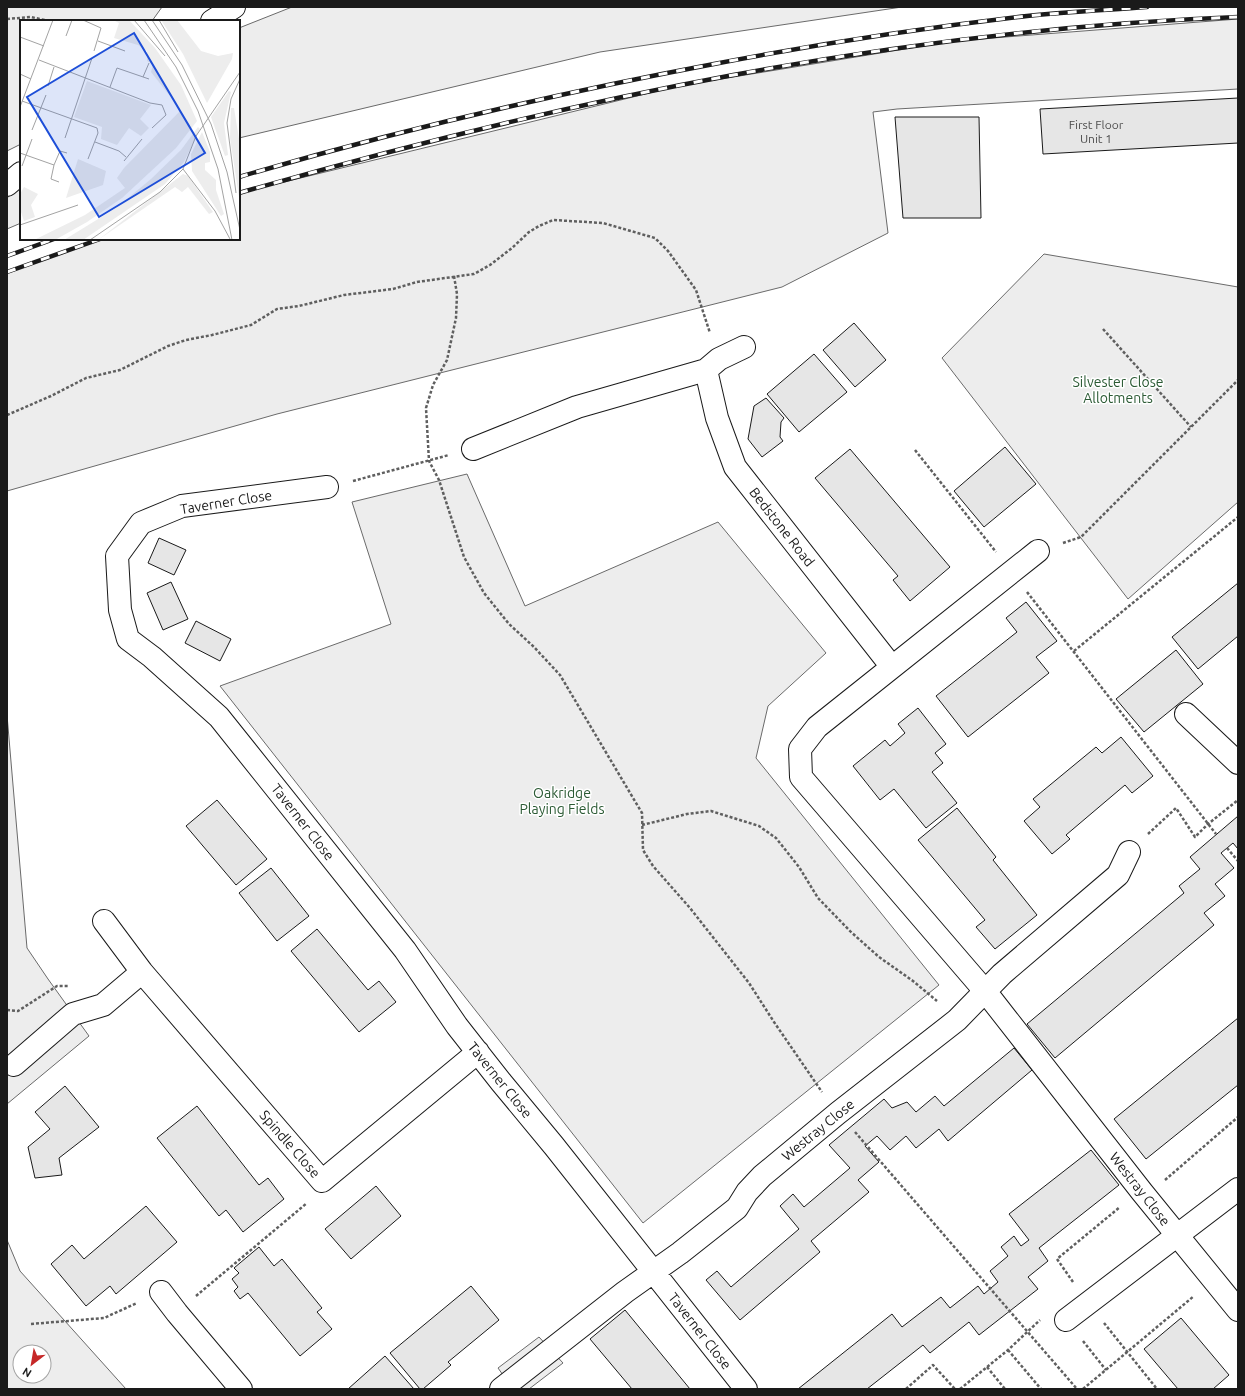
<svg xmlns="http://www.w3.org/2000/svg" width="1245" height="1396" viewBox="0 0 1245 1396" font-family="Ubuntu,sans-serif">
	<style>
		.built { fill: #ededed; stroke: #6a6a6a; fill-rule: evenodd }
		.building { fill: #e6e6e6; stroke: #1a1a1a }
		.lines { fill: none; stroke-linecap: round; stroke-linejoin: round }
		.street-casing { stroke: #1a1a1a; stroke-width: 24 }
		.secondary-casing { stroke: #1a1a1a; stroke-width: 24 }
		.path { stroke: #5f5f5f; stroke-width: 2.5; stroke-dasharray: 3 2; stroke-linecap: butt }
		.street { stroke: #fff; stroke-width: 22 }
		.secondary { stroke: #fff; stroke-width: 22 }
		.rail-casing { stroke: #1a1a1a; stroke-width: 4.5 }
		.rail { stroke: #fff; stroke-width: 3; stroke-dasharray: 9; stroke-linecap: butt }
		.labels { text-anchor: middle; stroke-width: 3; stroke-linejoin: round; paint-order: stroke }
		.number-label { font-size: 12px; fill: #4d4d4d }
		.park-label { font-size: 14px; fill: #2b5a34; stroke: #fff }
		.street-label { font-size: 14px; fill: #1a1a1a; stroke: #fff }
		.inset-road { fill: none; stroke: #a3a3a3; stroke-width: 1 }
		.view { fill: #1d4ed8; fill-opacity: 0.15; stroke: #1d4ed8; stroke-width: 2 }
		.inset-edge { fill: none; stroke: #1a1a1a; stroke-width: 2 }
	</style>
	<rect width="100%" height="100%" fill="#fff"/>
	<path class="built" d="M 7,7 L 162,7 L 152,21 L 21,21 L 21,144 L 7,151 Z
		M 292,7 L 902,7 L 600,52 L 239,138 L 239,28 Z
		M 1238,19 L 1238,89 L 897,109 L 873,112 L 888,233 L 782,287 L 277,414 L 7,491 L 7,272 L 103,239 L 239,239 L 239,193 L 678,86 L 954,41 Z
		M 21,186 L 21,223 L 7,229 L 7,198 Z
		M 1044,254 L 1238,287 L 1238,502 L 1128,599 L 942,358 Z
		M 467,474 L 525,606 L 718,522 L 826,653 L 768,706 L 756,758 L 939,985 L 643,1223 L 220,686 L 391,624 L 352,502 Z
		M 7,715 L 27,948 L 48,979 L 89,1036 L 7,1104 Z
		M 7,1240 L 20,1271 L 126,1389 L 7,1389 ZM 20,1352 L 44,1352 L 44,1376 L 20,1376 Z
		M 539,1337 L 563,1363 L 529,1389 L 513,1389 L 498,1368 Z"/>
	<path class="building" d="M 1238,98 L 1238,143 L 1043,154 L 1040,109 Z
		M 895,117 L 979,117 L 981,218 L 903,218 Z
		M 854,323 L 886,360 L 855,387 L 823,350 Z
		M 814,354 L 847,392 L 799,432 L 767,394 Z
		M 766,398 L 784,418 L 781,422 L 780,437 L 783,441 L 762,457 L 748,439 L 754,406 Z
		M 1005,447 L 1036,484 L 984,527 L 954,491 Z
		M 850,449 L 950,567 L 910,601 L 893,580 L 898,576 L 815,478 Z
		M 159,538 L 186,550 L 174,575 L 148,563 Z
		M 171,582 L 188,619 L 163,630 L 147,593 Z
		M 1238,583 L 1238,636 L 1198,669 L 1172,637 Z
		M 1026,602 L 1057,641 L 1036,657 L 1049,673 L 968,737 L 936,696 L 1017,632 L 1006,618 Z
		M 196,621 L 231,639 L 220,661 L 185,643 Z
		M 1176,650 L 1203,684 L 1144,732 L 1116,699 Z
		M 918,708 L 946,744 L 935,753 L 943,763 L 932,772 L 957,803 L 926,828 L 894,789 L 880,800 L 853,766 L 885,740 L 890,746 L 905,733 L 898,724 Z
		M 1121,737 L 1153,776 L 1132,793 L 1125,785 L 1066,835 L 1070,839 L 1052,854 L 1024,821 L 1040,807 L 1033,799 L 1096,747 L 1102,753 Z
		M 217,800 L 267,859 L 236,885 L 186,826 Z
		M 957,808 L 996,857 L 993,860 L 1037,915 L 995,949 L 976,927 L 985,920 L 918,840 Z
		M 1238,816 L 1238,849 L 1233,843 L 1221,853 L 1234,868 L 1215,884 L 1225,896 L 1204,913 L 1214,925 L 1055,1058 L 1027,1024 L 1184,893 L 1179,886 L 1200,869 L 1190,857 Z
		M 271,868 L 309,916 L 277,941 L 239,893 Z
		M 317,929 L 368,990 L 379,981 L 396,1002 L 359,1032 L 291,951 Z
		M 1238,1018 L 1238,1085 L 1146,1159 L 1114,1119 Z
		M 1014,1048 L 1032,1070 L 948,1141 L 939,1129 L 916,1148 L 906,1136 L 890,1150 L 877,1136 L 865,1146 L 879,1162 L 858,1180 L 869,1192 L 811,1241 L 820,1252 L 740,1320 L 706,1280 L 717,1271 L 731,1287 L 799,1229 L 780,1206 L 793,1194 L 804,1207 L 850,1168 L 829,1145 L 884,1099 L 892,1108 L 907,1102 L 916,1112 L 935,1096 L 944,1106 Z
		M 65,1086 L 99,1127 L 59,1158 L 62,1175 L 35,1178 L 28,1147 L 50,1129 L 35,1112 Z
		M 197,1106 L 259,1185 L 268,1178 L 284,1199 L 243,1232 L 226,1210 L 219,1216 L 157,1138 Z
		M 1091,1150 L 1119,1185 L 1039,1248 L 1048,1261 L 1028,1277 L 1038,1289 L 979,1335 L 969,1322 L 930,1353 L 923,1345 L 867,1389 L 798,1389 L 892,1314 L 902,1327 L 941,1297 L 950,1308 L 978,1286 L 984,1294 L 998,1282 L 990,1271 L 1008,1256 L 1001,1247 L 1014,1236 L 1021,1246 L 1029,1240 L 1009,1214 Z
		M 376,1186 L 401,1216 L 351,1259 L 325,1229 Z
		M 146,1206 L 177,1242 L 116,1294 L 110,1286 L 86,1306 L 51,1264 L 72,1245 L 84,1259 Z
		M 259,1247 L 274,1266 L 282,1259 L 322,1308 L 317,1312 L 332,1329 L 300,1356 L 248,1293 L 240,1299 L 234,1291 L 238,1287 L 232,1279 L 239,1273 L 234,1268 Z
		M 471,1286 L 499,1320 L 448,1362 L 451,1365 L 423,1389 L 420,1389 L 390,1353 Z
		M 625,1310 L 690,1389 L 632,1389 L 590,1339 Z
		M 1181,1318 L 1229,1375 L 1213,1389 L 1178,1389 L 1144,1349 Z
		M 385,1356 L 414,1389 L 348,1389 Z"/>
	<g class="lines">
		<g class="street-casing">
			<path id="street" d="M 706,370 L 717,418 L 735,467 L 892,667
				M 473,449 L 577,407 L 706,370 L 719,359 L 744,347
				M 327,487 L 182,506 L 141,523 L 117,556 L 120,610 L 128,639 L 152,657 L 219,717 L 405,950 L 457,1026 L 501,1082 L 554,1146 L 746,1389
				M 1038,551 L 817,727 L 800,749 L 801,777 L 985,991 L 1142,1192 L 1238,1310
				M 1186,714 L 1238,763
				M 104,921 L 142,972 L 322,1181 L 478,1052
				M 14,1065 L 73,1014 L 103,1005 L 142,972
				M 161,1292 L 177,1313 L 241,1389
				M 1066,1320 L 1238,1189
				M 501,1389 L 625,1292 L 680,1253 L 737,1208 L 747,1192 L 762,1176 L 838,1113 L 957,1020 L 1002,974 L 1118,875 L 1129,852"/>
		</g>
		<g class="secondary-casing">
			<path id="secondary" d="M 212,21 L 234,7
				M 7,185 L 21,173"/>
		</g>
		<path class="path" d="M 7,19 L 31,17 L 49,21
			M 454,276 L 457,294 L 456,318 L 447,360 L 433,385 L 426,408 L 429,461 L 439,480 L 464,557 L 484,593 L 509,624 L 534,647 L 560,675 L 642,813 L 643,850 L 653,866 L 690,908 L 749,983 L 774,1022 L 822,1092
			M 1103,329 L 1191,427
			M 7,415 L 51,396 L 86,378 L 120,370 L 168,346 L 186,340 L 212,335 L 251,325 L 277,309 L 299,306 L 344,295 L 393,289 L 417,282 L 474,274 L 490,265 L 512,248 L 529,232 L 539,226 L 553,220 L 603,223 L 655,238 L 668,251 L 696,290 L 710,333
			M 915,450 L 996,552
			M 353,481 L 449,455
			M 1063,543 L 1081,537 L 1238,380
			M 1027,592 L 1216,834
			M 1074,651 L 1238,517
			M 642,825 L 687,814 L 711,811 L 759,826 L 776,838 L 799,867 L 818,898 L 851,932 L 879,957 L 913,981 L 937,1001
			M 1148,834 L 1176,808 L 1195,837 L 1208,824 L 1238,800
			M 1227,848 L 1238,861
			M 7,1010 L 18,1011 L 57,986 L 69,986
			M 855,1132 L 1077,1389
			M 1165,1180 L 1238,1117
			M 1073,1282 L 1057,1259 L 1120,1207
			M 196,1296 L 307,1203
			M 1104,1323 L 1157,1389
			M 31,1324 L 104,1318 L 137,1303
			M 1083,1341 L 1106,1370
			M 1008,1350 L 1041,1389
			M 987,1367 L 1005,1389
			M 906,1389 L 933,1365 L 955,1389
			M 960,1389 L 1008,1350 L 1040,1320
			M 1083,1389 L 1194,1296"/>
		<use href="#street" class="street"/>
		<use href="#secondary" class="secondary"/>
		<g class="rail-casing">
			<path id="rail" d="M 239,177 C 395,131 554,94 714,64 C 818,44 922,28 1027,16 C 1067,12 1107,10 1147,7
				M 239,193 C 564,100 899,30 1238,17
				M 7,256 L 54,239
				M 7,272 L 100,239"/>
		</g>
		<use href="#rail" class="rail"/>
	</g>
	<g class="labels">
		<g class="number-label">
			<text x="1096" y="129">First Floor<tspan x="1096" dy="14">Unit 1</tspan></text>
		</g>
		<g class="park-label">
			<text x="1118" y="387">Silvester Close<tspan x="1118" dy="16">Allotments</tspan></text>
			<text x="562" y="798">Oakridge<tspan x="562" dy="16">Playing Fields</tspan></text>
		</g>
		<g class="street-label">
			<text transform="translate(226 502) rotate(-9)" y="5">Taverner Close</text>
			<text transform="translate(782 527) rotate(52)" y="5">Bedstone Road</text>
			<text transform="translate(303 822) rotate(52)" y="5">Taverner Close</text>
			<text transform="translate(500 1080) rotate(51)" y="5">Taverner Close</text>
			<text transform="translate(818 1130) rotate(-39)" y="5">Westray Close</text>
			<text transform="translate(290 1144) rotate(49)" y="5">Spindle Close</text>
			<text transform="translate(1140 1189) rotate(52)" y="5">Westray Close</text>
			<text transform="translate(700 1331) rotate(52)" y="5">Taverner Close</text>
		</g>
	</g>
	<g transform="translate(20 20)">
		<rect width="220" height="220" fill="#fff"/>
		<path d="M 93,0 L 109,0 L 135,28 L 161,65 L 177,101 L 156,128 L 102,178 L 67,202 L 35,220 L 14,220 L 65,195 L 105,168 L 97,158 L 104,148 L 161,90 L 131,52 L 133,44 L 127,41 L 127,31 L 118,25 L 94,18 L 99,3 ZM 141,0 L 157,0 L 181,31 L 198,36 L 213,33 L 212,39 L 187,83 L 163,34 ZM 67,61 L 131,85 L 120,99 L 129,108 L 121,116 L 109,108 L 97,125 L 81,119 L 82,107 L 54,97 ZM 209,71 L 211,72 L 204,103 L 208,135 L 205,136 L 191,97 ZM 211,88 L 214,88 L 220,125 L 220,184 L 210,118 ZM 178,107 L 180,109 L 164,142 L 145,164 L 63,220 L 44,220 L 96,188 L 131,159 L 161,130 ZM 182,112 L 190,132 L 190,142 L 185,143 L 185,150 L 196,160 L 196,170 L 204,194 L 201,196 L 172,151 L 171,134 ZM 58,139 L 86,151 L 83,165 L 46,178 ZM 163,154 L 168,156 L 193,192 L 189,194 L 168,167 L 162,172 L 155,167 L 78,220 ZM 4,167 L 18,174 L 11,185 L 15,197 L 4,201 L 0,189 L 0,174 Z" fill="#ededed"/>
		<path class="inset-road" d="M 63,0 L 81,8 L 74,31M 114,0 L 145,36M 124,0 L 156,47 L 178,91 L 198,149 L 212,220M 132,0 L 162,45 L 191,104 L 207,152 L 220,210M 139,0 L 158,32M 46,16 L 52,0M 0,17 L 24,26M 78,21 L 105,31M 19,40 L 130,83 L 142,85 L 146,95 L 132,108M 0,54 L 11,59M 123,57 L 129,43M 28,66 L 34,47M 90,67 L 97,48 L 129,59M 2,81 L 77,108 L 78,113 L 68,139M 0,87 L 33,0M 12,110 L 26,75M 45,118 L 72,38M 75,122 L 99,131 L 106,137M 0,133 L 34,145M 104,141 L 122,119M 2,146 L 12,119M 163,149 L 195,191 L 210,219M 39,162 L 31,159 L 34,145 L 40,131 L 47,133M 216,173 L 207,103 L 211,79 L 220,59M 0,205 L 58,185M 70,220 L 140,172 L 163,149 L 176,116 L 220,52"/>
		<path class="view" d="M 114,13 L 185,133 L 79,197 L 7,77 Z"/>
		<rect width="220" height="220" class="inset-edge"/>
	</g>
	<rect width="1245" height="1396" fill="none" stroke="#1a1a1a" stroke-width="16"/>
	<g transform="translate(32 1364) rotate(211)"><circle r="19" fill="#ffffff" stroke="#a3a3a3"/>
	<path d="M0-3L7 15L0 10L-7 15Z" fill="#c62828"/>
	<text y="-6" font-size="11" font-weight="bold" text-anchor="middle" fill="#1a1a1a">N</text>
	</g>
</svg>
